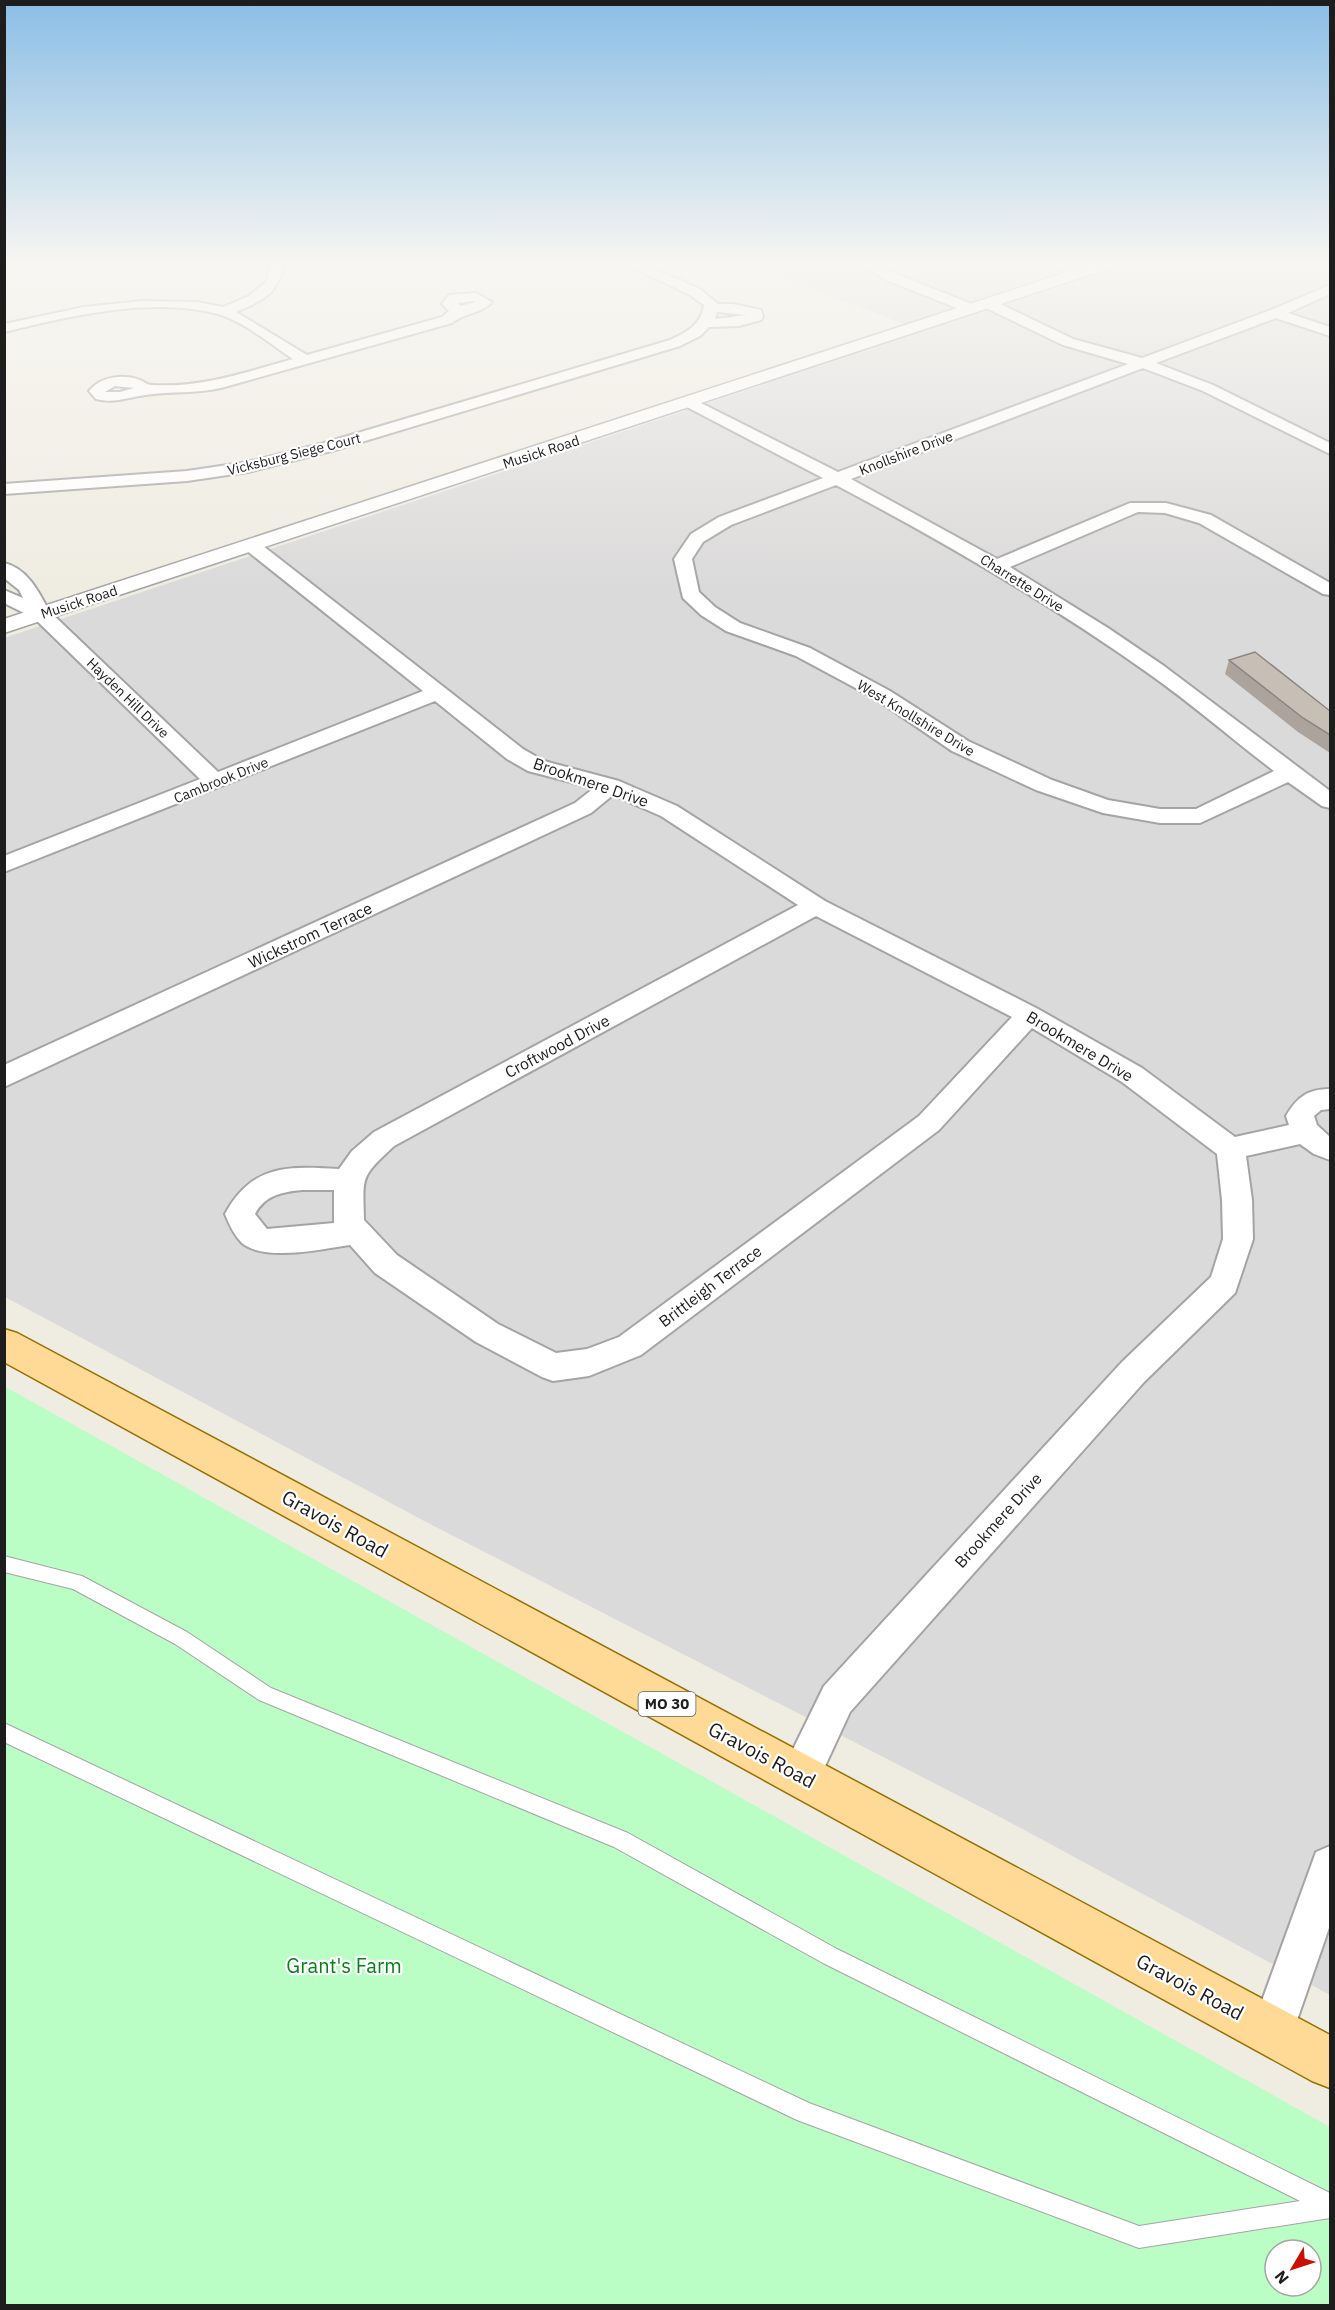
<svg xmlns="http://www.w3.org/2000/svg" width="1335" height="2310" viewBox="0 0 1335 2310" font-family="'IBM Plex Sans',sans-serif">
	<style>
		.residential { fill: #dbdada }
		.park { fill: #bafdc5; fill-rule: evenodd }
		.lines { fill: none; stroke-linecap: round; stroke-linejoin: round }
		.service-casing { stroke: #a4a4a4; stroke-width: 2 }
		.minor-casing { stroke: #a4a4a4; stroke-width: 4 }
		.tertiary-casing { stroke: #a4a4a4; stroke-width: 3 }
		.primary-casing { stroke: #967000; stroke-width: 3 }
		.service { fill: #fff; fill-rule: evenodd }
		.minor { fill: #fff; fill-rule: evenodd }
		.tertiary { fill: #fff; fill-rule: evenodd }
		.primary { fill: #ffda97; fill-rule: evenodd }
		.wall { fill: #aba39c }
		.building { fill: #c7beb5; stroke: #8b857f; stroke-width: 1.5 }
		.labels { text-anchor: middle; stroke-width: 4.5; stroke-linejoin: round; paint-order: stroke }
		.far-street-label { font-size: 14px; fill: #1d1d1d; stroke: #fff }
		.shield { fill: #fff; stroke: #616161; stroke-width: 1.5 }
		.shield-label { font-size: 15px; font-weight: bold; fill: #1d1d1d }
		.street-label { font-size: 16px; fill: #1d1d1d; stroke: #fff }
		.near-street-label { font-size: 20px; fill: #1d1d1d; stroke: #fff }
		.near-park-label { font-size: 20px; fill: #038218; stroke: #fff }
	</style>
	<rect width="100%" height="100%" fill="#efece2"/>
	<path class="residential" d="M 746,263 L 1094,263 L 910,326 Z
		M 1128,263 L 1330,263 L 1330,1995 L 1002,1818 L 430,1524 L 5,1297 L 4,638 Z"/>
	<path class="park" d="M 4,1386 L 1330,2127 L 1330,2305 L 5,2305 ZM 1275,2250 L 1311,2250 L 1311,2286 L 1275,2286 Z"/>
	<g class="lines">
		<g class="service-casing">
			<path id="service" d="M 4,1556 L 82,1576 L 187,1632 L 271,1688 L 628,1833 L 837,1949 L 1330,2193 L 1330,2218 L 1139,2248 L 797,2120 L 4,1742 L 4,1723 L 809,2103 L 1139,2226 L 1300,2201 L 823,1963 L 614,1847 L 259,1700 L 175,1644 L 73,1589 L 4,1572 Z"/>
		</g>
		<g class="minor-casing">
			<path id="minor" d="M 271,263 L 284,263 C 277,295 265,299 236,312 L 307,355 L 442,317 L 449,311 L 442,304 L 449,295 L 476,293 L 492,302 C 481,314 466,312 452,323 L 221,388 C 196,394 171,391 146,395 C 128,397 115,404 96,399 L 89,391 C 101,376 124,374 140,380 C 145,382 147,385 152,385 C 201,388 247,372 293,359 C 270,344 245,322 218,314 C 153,296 69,316 4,332 L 4,324 L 84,307 L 142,301 L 197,302 L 223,307 L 249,296 L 267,281 ZM 474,301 L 475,302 L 461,306 L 457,303 ZM 115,386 L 134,388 L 120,392 L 105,392 Z
				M 623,263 L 641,263 L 700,289 L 718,304 L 733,304 L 761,310 L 763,317 L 761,320 L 739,326 L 709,327 L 700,336 L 680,346 L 335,450 L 248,472 L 187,481 L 4,494 L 4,484 L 187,471 L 248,462 L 324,443 L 670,340 C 687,332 701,325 704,305 L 690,295 ZM 717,312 L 747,315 L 715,319 Z
				M 861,263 L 877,263 L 896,274 L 977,306 L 979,309 L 977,312 L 967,312 L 886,280 Z
				M 1052,263 L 1070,263 L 1089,273 L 1087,276 L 1077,276 Z
				M 1330,285 L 1330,294 L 1288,313 L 1330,327 L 1330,336 L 1276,318 L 1156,363 L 1213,385 L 1330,443 L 1330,454 L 1203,391 L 1143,368 L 851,479 L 997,559 L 1130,503 L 1166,503 L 1211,515 L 1330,583 L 1330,595 L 1323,594 L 1199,523 L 1165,513 L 1138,512 L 1010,567 L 1108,628 L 1164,666 L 1330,791 L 1330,808 L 1322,806 L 1288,782 L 1200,823 L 1160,823 L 1103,813 L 1036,790 L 952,751 L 876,699 L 796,656 L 726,631 L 701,615 L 683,598 L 674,559 L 691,534 L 719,517 L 823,478 L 685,406 L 682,403 L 685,400 L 695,400 L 838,472 L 1128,364 L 1063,345 L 984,307 L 982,304 L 984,301 L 994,301 L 1073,339 L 1142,358 L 1271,310 ZM 836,485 C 944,542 1049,603 1148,673 C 1192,704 1232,739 1274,771 L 1196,809 L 1160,809 L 1108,800 L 1052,780 L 968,741 L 890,691 L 810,648 L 740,623 L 715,607 L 699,592 L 692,559 L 703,542 L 731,525 Z
				M 252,541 L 258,542 L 523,749 L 544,761 L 619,781 L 677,806 L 825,901 L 1038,1009 L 1142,1068 L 1235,1137 L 1289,1125 L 1286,1116 C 1297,1097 1308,1089 1330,1089 L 1330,1109 L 1321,1110 L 1314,1116 L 1317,1125 L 1330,1137 L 1330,1160 L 1314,1154 L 1300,1144 L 1246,1156 L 1252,1200 L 1253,1239 L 1235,1293 L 1144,1382 L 850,1712 L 814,1790 L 800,1796 L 786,1790 L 780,1776 L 824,1686 L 1122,1362 L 1211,1277 L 1223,1239 L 1222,1200 L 1217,1154 L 1122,1082 L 1032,1028 L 939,1130 L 641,1355 L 589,1376 L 553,1381 L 542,1377 L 476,1342 L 375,1273 L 350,1245 C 322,1249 265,1262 242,1243 C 234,1235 229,1224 225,1214 C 252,1164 288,1166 339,1169 L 352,1151 L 374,1132 L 798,905 L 661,816 L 613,795 L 591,813 L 4,1087 L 4,1065 L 575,803 L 594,788 L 528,771 L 507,759 L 435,701 L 4,872 L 4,856 L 200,779 L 34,618 L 4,603 L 4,590 L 23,598 L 19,590 L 4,578 L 4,563 C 27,568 39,592 49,611 L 218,772 L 423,691 L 246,550 L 243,546 L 246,542 ZM 816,916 L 1012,1017 L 919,1116 L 619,1337 L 587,1349 L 556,1353 L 498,1324 L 397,1255 L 364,1220 C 363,1175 360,1178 394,1146 ZM 302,1190 L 334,1190 L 334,1223 L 267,1229 L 255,1214 C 265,1195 282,1192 302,1190 Z
				M 1330,1846 L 1330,1925 L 1288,2046 L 1273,2053 L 1258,2046 L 1251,2031 L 1316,1852 Z"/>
		</g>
		<g class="tertiary-casing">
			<path id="tertiary" d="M 1095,263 L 1118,263 L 1116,266 L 4,633 L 4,619 Z"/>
		</g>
		<g class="primary-casing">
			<path id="primary" d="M 4,1329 L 17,1333 L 1330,2035 L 1330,2088 L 1312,2081 L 4,1362 Z"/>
		</g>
		<use href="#service" class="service"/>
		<use href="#minor" class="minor"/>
		<use href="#tertiary" class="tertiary"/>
		<use href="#primary" class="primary"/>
	</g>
	<path class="wall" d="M 1229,660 L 1330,711 L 1330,753 L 1298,732 L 1225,674 Z"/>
	<path class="building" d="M 1255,652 L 1330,711 L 1330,735 L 1303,718 L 1229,660 Z"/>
	<linearGradient id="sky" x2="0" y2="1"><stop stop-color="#8abee5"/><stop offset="0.45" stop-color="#f8f6f2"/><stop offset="1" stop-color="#f8f6f2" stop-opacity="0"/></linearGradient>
	<rect width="1335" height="587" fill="url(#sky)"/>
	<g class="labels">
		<g class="far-street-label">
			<text transform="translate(541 452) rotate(-18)" y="5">Musick Road</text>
			<text transform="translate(906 453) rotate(-21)" y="5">Knollshire Drive</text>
			<text transform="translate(294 454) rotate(-14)" y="5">Vicksburg Siege Court</text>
			<text transform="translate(1022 583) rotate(32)" y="5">Charrette Drive</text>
			<text transform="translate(79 602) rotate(-18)" y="5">Musick Road</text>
			<text transform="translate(128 698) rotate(44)" y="5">Hayden Hill Drive</text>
			<text transform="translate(916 718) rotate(31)" y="5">West Knollshire Drive</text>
			<text transform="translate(221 780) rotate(-22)" y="5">Cambrook Drive</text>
		</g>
		<rect class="shield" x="638.5" y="1692" width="57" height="24" rx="4.5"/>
		<g class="shield-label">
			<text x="667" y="1709">MO 30</text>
		</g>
		<g class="street-label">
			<text transform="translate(591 782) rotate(19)" y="6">Brookmere Drive</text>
			<text transform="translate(310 935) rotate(-25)" y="6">Wickstrom Terrace</text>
			<text transform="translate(557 1046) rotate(-28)" y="6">Croftwood Drive</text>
			<text transform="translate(1080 1046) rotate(31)" y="6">Brookmere Drive</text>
			<text transform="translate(710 1286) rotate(-37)" y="6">Brittleigh Terrace</text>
			<text transform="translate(998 1520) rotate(-48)" y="6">Brookmere Drive</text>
		</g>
		<g class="near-street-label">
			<text transform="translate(335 1524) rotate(29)" y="7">Gravois Road</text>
			<text transform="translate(762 1755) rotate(28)" y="7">Gravois Road</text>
			<text transform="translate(1190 1987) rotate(28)" y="7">Gravois Road</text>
		</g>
		<g class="near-park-label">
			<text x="344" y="1973">Grant's Farm</text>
		</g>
	</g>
	<rect width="1335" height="2310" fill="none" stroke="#1d1d1d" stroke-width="12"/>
	<g transform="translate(1293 2268) rotate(231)"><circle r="28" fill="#ffffff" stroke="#a5a5a5" stroke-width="1.5"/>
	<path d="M0-4.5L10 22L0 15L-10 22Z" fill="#ca1000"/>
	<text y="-9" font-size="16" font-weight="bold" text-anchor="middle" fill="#1d1d1d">N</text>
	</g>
</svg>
